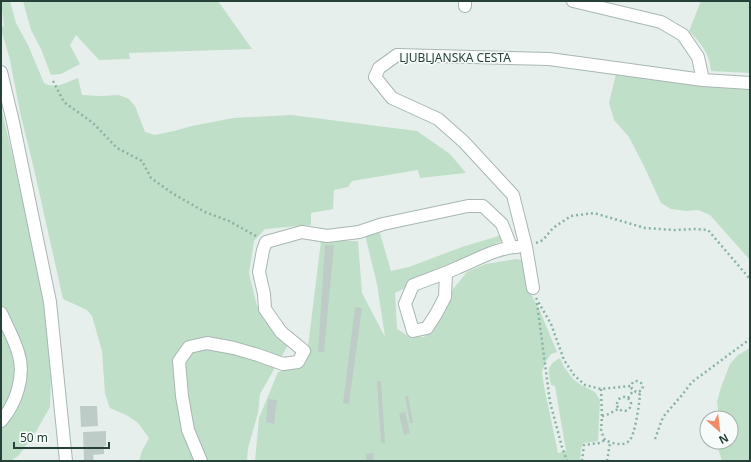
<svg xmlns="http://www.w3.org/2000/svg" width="751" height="462" viewBox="0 0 751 462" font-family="'Noto Sans',sans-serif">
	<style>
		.green { fill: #c0dfc9 }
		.building { fill: #beccc7 }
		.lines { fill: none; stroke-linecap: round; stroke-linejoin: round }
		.minor-casing { stroke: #a8b7b2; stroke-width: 14 }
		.path { stroke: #87b2a6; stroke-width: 2.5; stroke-dasharray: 2 3; stroke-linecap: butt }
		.minor { stroke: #fff; stroke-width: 12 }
		.labels { text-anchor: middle; stroke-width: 3; stroke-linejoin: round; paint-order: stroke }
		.street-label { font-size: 12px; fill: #25413a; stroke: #f7fbf9 }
	</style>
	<rect width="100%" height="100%" fill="#e6efeb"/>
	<path class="green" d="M 1,1 L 10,1 L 16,23 L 28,45 L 44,83 C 56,90 66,82 78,78 L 82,95 L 100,96 L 119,95 L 129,99 L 135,106 L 145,132 L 155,135 L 174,131 L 192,126 L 233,118 L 291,115 L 417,131 L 450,154 L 466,173 L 420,178 L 418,170 L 352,181 L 348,187 L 334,190 L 333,209 L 311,213 L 311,225 L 265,229 L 254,241 L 249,273 L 257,306 L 272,327 L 288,345 L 260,394 L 258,413 L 248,448 L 247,461 L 139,461 L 142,451 L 149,438 L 138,423 L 128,416 L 110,408 L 105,394 L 102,351 L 92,316 L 87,310 L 63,299 L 34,169 L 20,112 L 10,60 L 1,29 L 1,27 L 4,26 Z
		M 23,1 L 218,1 L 252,49 L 129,53 L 130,59 L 99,60 L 76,35 L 70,45 L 80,64 L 61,74 L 51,75 L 41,49 L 31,30 Z
		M 701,1 L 750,1 L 750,73 L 711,71 C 710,54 701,43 689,31 Z
		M 616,74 L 750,86 L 750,260 L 710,215 L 698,210 L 686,211 L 671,209 L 661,203 L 643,164 L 629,137 L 614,120 L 609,103 Z
		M 1,107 L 31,234 L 43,292 L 51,378 L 50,407 L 37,430 L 19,455 L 11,461 L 1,461 L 1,427 L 4,424 L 23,389 L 1,313 Z
		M 379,230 L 391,271 L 409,267 L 462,247 L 505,234 L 506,239 C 483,249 460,259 438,270 C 424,278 410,286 395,293 L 397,329 L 410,337 L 424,337 L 436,325 L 453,289 L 467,272 L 486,264 L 516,259 L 523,260 L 530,292 L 540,311 L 557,352 L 551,354 L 546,361 L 542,372 L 544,386 L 558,453 L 566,451 L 555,386 L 551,385 C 548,370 546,366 560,358 L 564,367 L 573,379 L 581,385 L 595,392 L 600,400 L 598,441 L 583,443 L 581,450 L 580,461 L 255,461 L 259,418 L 278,372 L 306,363 L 321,241 L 358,241 L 362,293 L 385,337 L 377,284 L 365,235 Z
		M 1,330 L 12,345 L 16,356 L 15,383 L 1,414 Z
		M 750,348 L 750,461 L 722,461 L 716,442 L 731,442 L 731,418 L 719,418 L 717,402 L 721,387 L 730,364 L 738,355 Z"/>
	<path class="building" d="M 325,245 L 334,245 L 324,352 L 318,352 Z
		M 355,307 L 362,308 L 349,404 L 343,403 Z
		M 377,381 L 381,381 L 385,443 L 381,443 Z
		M 405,396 L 408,396 L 413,423 L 410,423 Z
		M 268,399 L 277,400 L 274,424 L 266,422 Z
		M 80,406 L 97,406 L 98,426 L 81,427 Z
		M 405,412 L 410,433 L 404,435 L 399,414 Z
		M 106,431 L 106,446 L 104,446 L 104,454 L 93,455 L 94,461 L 84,461 L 83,432 Z
		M 374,453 L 373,461 L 366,461 L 366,454 Z"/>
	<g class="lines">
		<g class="minor-casing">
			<path id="minor" d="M 573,1 L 661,22 L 683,35 L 698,57 L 703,80
				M 465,6 L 465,1
				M 1,72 L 13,122 L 50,302 L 66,461
				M 446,273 L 445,297 L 436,314 L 427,328 L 413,331 L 405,304 L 413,285 C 429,279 444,274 459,267 C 476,260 499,247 517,247
				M 533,288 L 526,247 L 513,195 L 464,142 L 438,119 L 392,98 L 375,77 L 379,68 L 397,55 L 549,59 L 703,80 L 750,83
				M 1,313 C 7,326 14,339 18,352 C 26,375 16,404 1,421
				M 201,461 L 188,430 L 182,396 L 179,361 L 189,347 L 207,343 L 234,348 L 258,355 L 283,364 L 298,362 L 304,351 L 281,332 L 265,309 L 264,294 L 259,272 L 263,250 L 266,242 L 302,232 L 327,236 L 359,232 L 383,224 L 468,206 L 483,206 L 502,224 L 511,247"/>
		</g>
		<path class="path" d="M 53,81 L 64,102 L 93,123 L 117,148 L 142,161 L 151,178 L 172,193 L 205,212 L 229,221 L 256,236
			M 536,243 L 543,240 L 553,228 L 571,216 L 594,213 L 645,228 L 675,230 L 695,229 L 708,230 L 750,279
			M 536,298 L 551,324 L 564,360 L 574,375 L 585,385 L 601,389 L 631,386 L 633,382 L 637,381 L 641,383 L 643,386 L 642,390 L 638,392 L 636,392 L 632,389 L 631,386
			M 537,303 L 550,402 L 562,447 L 567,461
			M 601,389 L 602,416 L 601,431 L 605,440 C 611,443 623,447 629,441 C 635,436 639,405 640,395 L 638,392
			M617 404a7 7 0 1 1 14 0a7 7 0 1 1-14 0Z
			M 628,398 L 633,391
			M 602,416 L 609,414 L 618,409
			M 655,439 L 663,417 L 682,395 L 692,382 L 750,339
			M 582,461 L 584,445 L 599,443 L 605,440
			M 607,461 L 610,443"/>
		<use href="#minor" class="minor"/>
	</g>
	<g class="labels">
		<g class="street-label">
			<text x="455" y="62">LJUBLJANSKA CESTA</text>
		</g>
	</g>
	<rect width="751" height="462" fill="none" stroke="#25413a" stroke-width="4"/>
	<g transform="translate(719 430) rotate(152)"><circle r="19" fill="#f7fbf9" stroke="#a3b1ad"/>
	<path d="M0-3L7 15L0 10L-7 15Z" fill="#f08b63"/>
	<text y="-6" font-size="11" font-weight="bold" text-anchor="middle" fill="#25413a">N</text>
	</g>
	<path d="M14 442v6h95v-6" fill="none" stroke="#25413a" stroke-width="2"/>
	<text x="20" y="442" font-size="12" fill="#25413a" stroke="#f7fbf9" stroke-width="3" paint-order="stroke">50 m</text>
</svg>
